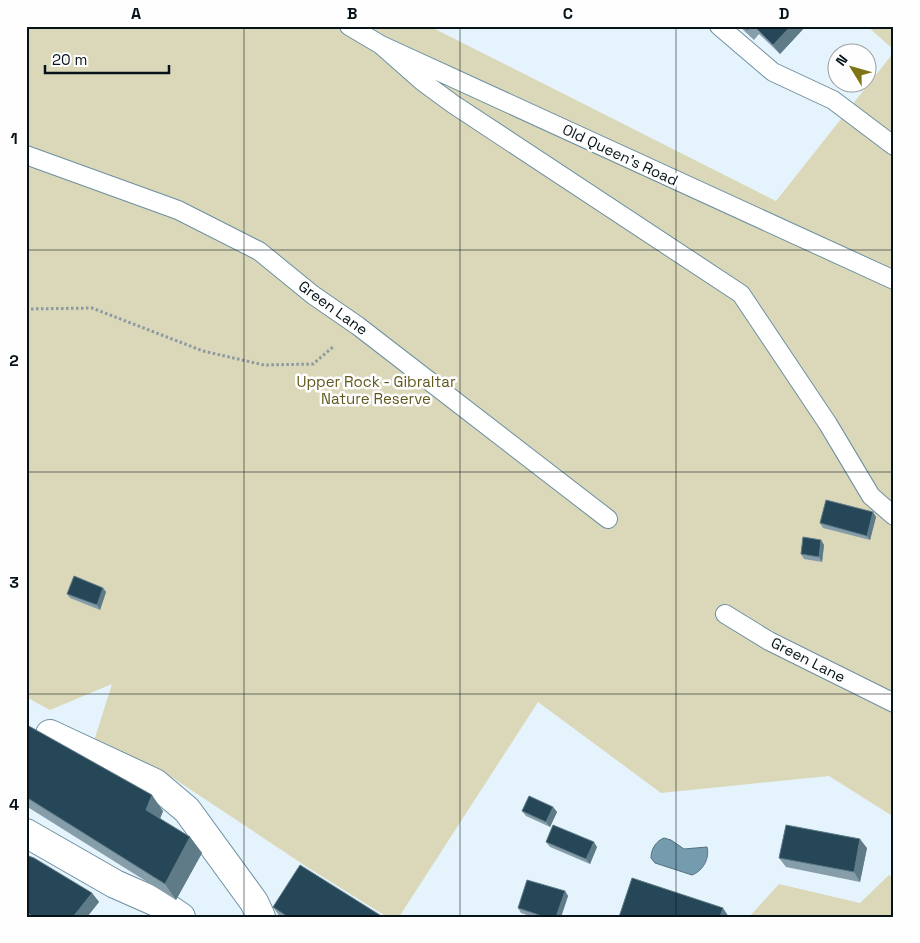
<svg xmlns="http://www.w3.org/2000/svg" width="920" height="943" viewBox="0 0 920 943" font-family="'Space Grotesk',sans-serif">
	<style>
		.green { fill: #dbd8b9 }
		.water { fill: #749bae; stroke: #537282 }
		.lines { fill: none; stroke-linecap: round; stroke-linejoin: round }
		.lane-casing { stroke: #6c8fa0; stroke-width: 20 }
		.street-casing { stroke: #6c8fa0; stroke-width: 30 }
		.path { stroke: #8b99a0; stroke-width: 3; stroke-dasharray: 2.5 2.5; stroke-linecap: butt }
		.lane { stroke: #fff; stroke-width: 18 }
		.street { stroke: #fff; stroke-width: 28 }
		.wall { fill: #869eaa }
		.shaded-wall { fill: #5f7b88 }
		.building { fill: #264757; stroke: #5f7b88 }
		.grid { fill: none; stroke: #06141a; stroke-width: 1; stroke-opacity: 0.55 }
		.labels { text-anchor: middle; stroke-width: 5; stroke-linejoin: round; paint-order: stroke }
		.street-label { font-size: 15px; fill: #06141a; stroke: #fefefe }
		.park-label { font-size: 15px; fill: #60581b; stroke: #fefefe }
		.neatline { fill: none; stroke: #06141a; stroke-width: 2 }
		.grid-label { font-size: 16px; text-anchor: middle; font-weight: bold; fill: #06141a }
	</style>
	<rect width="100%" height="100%" fill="#e5f4fc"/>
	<path class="green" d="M 26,26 L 429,26 L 776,201 L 894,52 L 894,817 L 829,776 L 661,793 L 538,702 L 399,917 L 387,917 L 307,867 L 164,772 L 94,741 L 112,684 L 50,710 L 26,697 Z
		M 867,26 L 894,26 L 894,50 Z
		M 889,875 L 894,878 L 894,917 L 749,917 L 779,884 L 860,903 Z"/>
	<path class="water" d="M 664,838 L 671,840 L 684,849 L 707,847 C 710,858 703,871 692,875 L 655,863 L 651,858 C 651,849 656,841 664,838 Z"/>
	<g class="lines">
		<g class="lane-casing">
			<path id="lane" d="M 349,26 L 381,45 L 894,280
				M 719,26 L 773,72 L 833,100 L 894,146
				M 381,45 L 423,82 L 453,104 L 741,294 L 828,424 L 871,496 L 894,516
				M 26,155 L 178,210 L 259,251 L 313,295 L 358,326 L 608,519
				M 725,614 L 769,641 L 894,703"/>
		</g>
		<g class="street-casing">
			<path id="street" d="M 50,734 L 155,783 L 187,810 L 254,902 L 261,917
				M 26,833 L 115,884 L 165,906 L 181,917"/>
		</g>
		<path class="path" d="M 26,309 L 92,308 L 203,351 L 264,365 L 313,364 L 334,346"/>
		<use href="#lane" class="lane"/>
		<use href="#street" class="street"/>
	</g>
	<path class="wall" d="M 739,26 L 806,26 L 780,54 L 759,34 L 754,40 Z
		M 873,512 L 876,517 L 870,540 L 823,528 L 820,523 Z
		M 821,540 L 824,545 L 822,562 L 804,559 L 801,554 Z
		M 103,588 L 106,592 L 100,610 L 70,598 L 67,594 Z
		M 26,726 L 163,811 L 160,819 L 190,837 L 202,853 L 176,900 L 26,806 Z
		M 553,807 L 557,812 L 550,827 L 526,816 L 522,811 Z
		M 546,842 L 597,847 L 590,864 L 550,847 Z
		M 867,848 L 860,882 L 786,867 L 779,858 Z
		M 26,855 L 92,893 L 99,902 L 87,917 L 26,917 Z
		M 565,891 L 568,896 L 561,917 L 533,917 L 521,913 L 518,908 Z
		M 273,907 L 383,917 L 280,917 Z"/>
	<path class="shaded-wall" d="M 791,26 L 806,26 L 780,54 L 773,45 Z
		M 873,512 L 876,517 L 870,540 L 867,536 Z
		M 821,540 L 824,545 L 822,562 L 819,557 Z
		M 103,588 L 106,592 L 100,610 L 97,605 Z
		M 152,795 L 163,811 L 157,826 L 146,810 Z
		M 553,807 L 557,812 L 550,827 L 546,822 Z
		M 190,837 L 202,853 L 176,900 L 165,884 Z
		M 860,839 L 867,848 L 860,882 L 854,872 Z
		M 594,842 L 597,847 L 590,864 L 586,859 Z
		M 565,891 L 568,896 L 561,917 L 556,917 Z
		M 92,893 L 99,902 L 87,917 L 73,917 Z
		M 723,908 L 729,917 L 720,917 Z"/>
	<path class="building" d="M 743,26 L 752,26 L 747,30 Z
		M 754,26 L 791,26 L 773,45 Z
		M 826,500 L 873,512 L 867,536 L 820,523 Z
		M 803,537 L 821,540 L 819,557 L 801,554 Z
		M 74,576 L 103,588 L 97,605 L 67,594 Z
		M 27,725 L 152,795 L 146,810 L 190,837 L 165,884 L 26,797 Z
		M 529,796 L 553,807 L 546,822 L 522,811 Z
		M 553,825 L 594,842 L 586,859 L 546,842 Z
		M 786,825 L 860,839 L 854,872 L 779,858 Z
		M 26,855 L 34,858 L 92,893 L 73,917 L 34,917 L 26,912 Z
		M 300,865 L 383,917 L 288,917 L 273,907 Z
		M 632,878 L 723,908 L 720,917 L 619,917 Z
		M 527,880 L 565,891 L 556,917 L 545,917 L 518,908 Z"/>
	<path class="grid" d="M 244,26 L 244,917M 460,26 L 460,917M 676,26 L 676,917M 26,250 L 894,250M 26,472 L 894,472M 26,694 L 894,694"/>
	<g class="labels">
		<g class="street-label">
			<text transform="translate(620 155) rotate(25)" y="5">Old Queen's Road</text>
			<text transform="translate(333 308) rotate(36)" y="5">Green Lane</text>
			<text transform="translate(808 660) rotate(27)" y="5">Green Lane</text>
		</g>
		<g class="park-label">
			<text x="376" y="387">Upper Rock - Gibraltar<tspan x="376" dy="17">Nature Reserve</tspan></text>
		</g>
	</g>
	<rect width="920" height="943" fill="none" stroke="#fefefe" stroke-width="55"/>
	<g transform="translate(852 68) rotate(307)"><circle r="24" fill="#fefefe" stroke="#9ba0a3"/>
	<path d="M0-4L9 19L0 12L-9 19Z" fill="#7e7315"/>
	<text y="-8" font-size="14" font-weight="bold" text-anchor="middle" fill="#06141a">N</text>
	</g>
	<path d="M45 65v8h124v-8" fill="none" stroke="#06141a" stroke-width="2.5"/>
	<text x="52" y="65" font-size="15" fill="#06141a" stroke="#fefefe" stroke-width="4" paint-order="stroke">20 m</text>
	<rect x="28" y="28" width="864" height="888" class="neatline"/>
	<g class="grid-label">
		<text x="136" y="19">A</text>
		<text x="352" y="19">B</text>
		<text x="568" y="19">C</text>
		<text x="784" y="19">D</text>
		<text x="14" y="144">1</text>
		<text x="14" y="366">2</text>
		<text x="14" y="588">3</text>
		<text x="14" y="810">4</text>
	</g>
</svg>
